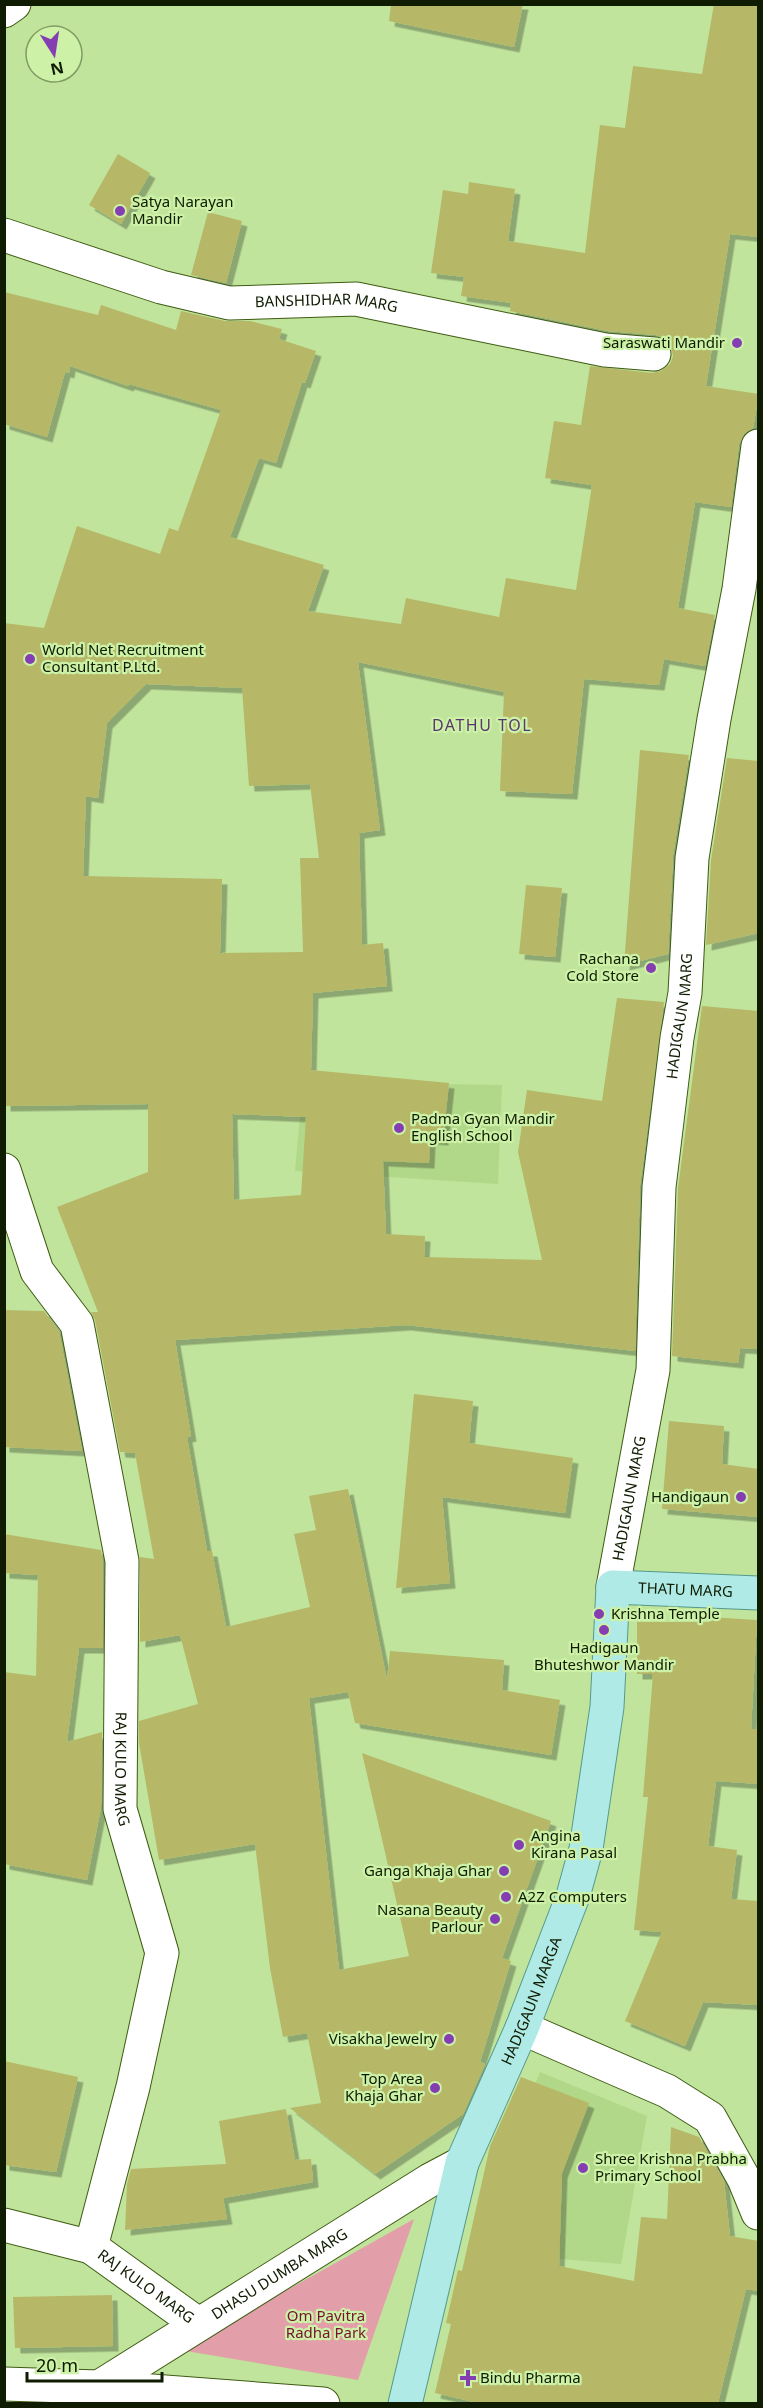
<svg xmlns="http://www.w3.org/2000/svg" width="763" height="2408" viewBox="0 0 763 2408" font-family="'Noto Sans',sans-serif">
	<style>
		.built { fill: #b1d888 }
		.green { fill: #e39fa9 }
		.building { fill: #b6b868; fill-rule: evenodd; filter: url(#shadow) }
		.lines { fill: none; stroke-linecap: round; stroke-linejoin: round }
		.minor-casing { stroke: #3e5b13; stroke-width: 35 }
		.major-casing { stroke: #55998b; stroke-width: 35 }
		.minor { stroke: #fff; stroke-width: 33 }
		.major { stroke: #afeae6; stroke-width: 33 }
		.poi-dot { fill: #853eb1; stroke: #ccf1a7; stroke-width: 2 }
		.labels { text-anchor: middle; stroke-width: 4.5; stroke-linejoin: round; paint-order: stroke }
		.poi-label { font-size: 15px; fill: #0f1c01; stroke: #ccf1a7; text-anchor: start }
		.street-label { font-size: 15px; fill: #0f1c01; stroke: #ccf1a7 }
		.park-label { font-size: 15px; fill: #771231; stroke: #ccf1a7 }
		.neighbourhood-label { font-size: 16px; letter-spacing: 1.5px; fill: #58366f; stroke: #ccf1a7 }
	</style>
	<defs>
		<filter id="shadow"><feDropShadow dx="5.5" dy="5.5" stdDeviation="0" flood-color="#0004"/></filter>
	</defs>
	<rect width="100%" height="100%" fill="#c0e49b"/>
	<path class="built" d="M 303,1082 L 502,1085 L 498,1184 L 295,1171 Z
		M 540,2072 L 647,2116 L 621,2264 L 526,2256 L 505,2157 Z"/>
	<path class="green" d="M 414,2219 L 358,2380 L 180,2350 Z"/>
	<path class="building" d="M 391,4 L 523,4 L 514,47 L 389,21 Z
		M 714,4 L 759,4 L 759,237 L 730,234 L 706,386 L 759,394 L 753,428 L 744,434 L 739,444 L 731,507 L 695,502 L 678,608 L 715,615 L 705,666 L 664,659 L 659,685 L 584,679 L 572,794 L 500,791 L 504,692 L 358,662 L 380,830 L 359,833 L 362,945 L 383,943 L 387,986 L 313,993 L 311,1070 L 449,1083 L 443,1140 L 430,1139 L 429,1163 L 383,1161 L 386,1234 L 425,1236 L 424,1257 L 542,1260 L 518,1152 L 527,1090 L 602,1101 L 617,998 L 664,1002 L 640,1185 L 635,1351 L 406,1325 L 175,1340 L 191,1436 L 187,1437 L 207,1551 L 212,1551 L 226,1627 L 310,1607 L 294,1534 L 316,1530 L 309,1496 L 348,1489 L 387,1680 L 390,1651 L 504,1660 L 502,1690 L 560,1700 L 551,1755 L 355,1723 L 348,1692 L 309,1698 L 339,1970 L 409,1956 L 362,1753 L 551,1821 L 502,1958 L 511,1961 L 480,2062 L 485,2064 L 463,2114 L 375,2174 L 290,2108 L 321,2103 L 307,2033 L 283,2037 L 270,1968 L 255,1844 L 159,1860 L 139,1743 L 139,1721 L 198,1704 L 180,1635 L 140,1642 L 140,1557 L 154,1559 L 135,1453 L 120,1452 L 95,1320 L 91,1312 L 98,1312 L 57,1207 L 148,1172 L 148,1104 L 5,1106 L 4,623 L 44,628 L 77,526 L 160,554 L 169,528 L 178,531 L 221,410 L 129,384 L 128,386 L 70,366 L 69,373 L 65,372 L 47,437 L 4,424 L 4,292 L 98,315 L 101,305 L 176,330 L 181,311 L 225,321 L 250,321 L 282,329 L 279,339 L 316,351 L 305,383 L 302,382 L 276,463 L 259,458 L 230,537 L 324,565 L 308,611 L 401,624 L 406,598 L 499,617 L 506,578 L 576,590 L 592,485 L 545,478 L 554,421 L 581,425 L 590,366 L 652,373 L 661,371 L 670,364 L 673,356 L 671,347 L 665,339 L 656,335 L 608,331 L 510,311 L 511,303 L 461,296 L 464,277 L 431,273 L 443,190 L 468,194 L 469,182 L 515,189 L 508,241 L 585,253 L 600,125 L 625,128 L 633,66 L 702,74 ZM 146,684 L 242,688 L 249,786 L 310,784 L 319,858 L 300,858 L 303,952 L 220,953 L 222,879 L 83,876 L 86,796 L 98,798 L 107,723 ZM 232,1114 L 306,1117 L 301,1195 L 234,1200 Z
		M 118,154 L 150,173 L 121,224 L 89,205 Z
		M 208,212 L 242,221 L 226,283 L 191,275 Z
		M 640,750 L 689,755 L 673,855 L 668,954 L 624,965 Z
		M 727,758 L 759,761 L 759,933 L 706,945 L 711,860 Z
		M 526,885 L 562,888 L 555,957 L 519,954 Z
		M 702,1006 L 759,1011 L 759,1349 L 740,1348 L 738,1363 L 672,1356 L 678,1188 Z
		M 4,1310 L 44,1311 L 59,1332 L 82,1451 L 4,1447 Z
		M 414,1394 L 473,1401 L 469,1443 L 573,1458 L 565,1513 L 442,1497 L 450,1583 L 396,1588 Z
		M 669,1421 L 724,1426 L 722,1464 L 759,1469 L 759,1517 L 662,1509 Z
		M 4,1534 L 101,1550 L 103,1563 L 103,1648 L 79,1648 L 67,1742 L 102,1732 L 101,1807 L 87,1880 L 4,1864 L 4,1672 L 36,1676 L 38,1575 L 4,1573 Z
		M 709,1617 L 757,1620 L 751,1729 L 759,1729 L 759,1784 L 716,1781 L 708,1846 L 737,1850 L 731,1899 L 759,1901 L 759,2005 L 703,2002 L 685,2046 L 625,2021 L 662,1932 L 634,1930 L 648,1797 L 643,1797 L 653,1674 L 637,1674 L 637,1622 L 709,1622 Z
		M 4,2061 L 78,2077 L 56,2172 L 4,2165 Z
		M 521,2077 L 589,2103 L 562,2173 L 559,2266 L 634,2281 L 641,2217 L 667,2219 L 671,2127 L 699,2137 L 724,2181 L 730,2236 L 759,2241 L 759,2291 L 746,2289 L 718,2403 L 478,2403 L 435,2393 L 451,2324 L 446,2323 L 458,2270 L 462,2271 L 490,2146 Z
		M 286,2109 L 295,2160 L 311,2159 L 313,2182 L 223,2198 L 227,2219 L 125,2230 L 127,2184 L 131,2169 L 226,2164 L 219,2121 Z
		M 112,2295 L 113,2346 L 15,2348 L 13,2297 Z"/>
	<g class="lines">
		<g class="minor-casing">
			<g id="minor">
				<path d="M 4,11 L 14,4"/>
				<path id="s1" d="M 4,235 L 161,287 L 229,303 L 356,299 L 605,350 L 654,354"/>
				<path id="s2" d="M 4,1170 L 37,1271 L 77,1324 L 122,1561 L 120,1809 L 162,1953 L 133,2087 L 91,2247 L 198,2324"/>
				<path id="s3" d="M 613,1587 L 653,1370 L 659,1187 L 677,1038 L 685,993 L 692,858 L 714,719 L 739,589 L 758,446"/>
				<path d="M 522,2028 L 667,2091 L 710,2118 L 744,2179 L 758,2213"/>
				<path d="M 4,2225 L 91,2247"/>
				<path d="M 4,2384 L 99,2387 L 323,2404"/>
				<path id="s4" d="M 99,2387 L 430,2180 L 462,2163"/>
			</g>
		</g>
		<g class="major-casing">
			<g id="major">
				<path id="s5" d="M 405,2404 L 462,2163 L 522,2028 L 573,1896 L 586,1849 L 607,1707 L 613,1587 L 758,1593"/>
			</g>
		</g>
		<use href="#minor" class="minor"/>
		<use href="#major" class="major"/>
	</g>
	<g class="poi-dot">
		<circle cx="120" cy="211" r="6"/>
		<circle cx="737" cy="343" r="6"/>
		<circle cx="30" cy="659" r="6"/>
		<circle cx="651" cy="968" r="6"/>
		<circle cx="399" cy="1128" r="6"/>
		<circle cx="741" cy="1497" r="6"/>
		<circle cx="599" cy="1614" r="6"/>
		<circle cx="604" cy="1630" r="6"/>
		<circle cx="519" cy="1845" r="6"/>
		<circle cx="504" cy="1871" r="6"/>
		<circle cx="506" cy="1897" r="6"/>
		<circle cx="495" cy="1919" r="6"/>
		<circle cx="449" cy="2039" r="6"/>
		<circle cx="435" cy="2088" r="6"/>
		<circle cx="583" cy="2168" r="6"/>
		<path d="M465 2369h6v6h6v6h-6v6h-6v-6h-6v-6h6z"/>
	</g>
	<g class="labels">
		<g class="poi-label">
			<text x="132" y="207">Satya Narayan<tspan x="132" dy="17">Mandir</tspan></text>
			<text x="725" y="348" text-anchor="end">Saraswati Mandir</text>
			<text x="42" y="655">World Net Recruitment<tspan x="42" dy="17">Consultant P.Ltd.</tspan></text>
			<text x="639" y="964" text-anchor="end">Rachana<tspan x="639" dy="17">Cold Store</tspan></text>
			<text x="411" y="1124">Padma Gyan Mandir<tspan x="411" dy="17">English School</tspan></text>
			<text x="729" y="1502" text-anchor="end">Handigaun</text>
			<text x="611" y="1619">Krishna Temple</text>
			<text x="604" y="1653" text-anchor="middle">Hadigaun<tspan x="604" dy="17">Bhuteshwor Mandir</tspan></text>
			<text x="531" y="1841">Angina<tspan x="531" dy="17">Kirana Pasal</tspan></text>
			<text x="492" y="1876" text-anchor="end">Ganga Khaja Ghar</text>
			<text x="518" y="1902">A2Z Computers</text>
			<text x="483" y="1915" text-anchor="end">Nasana Beauty<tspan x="483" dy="17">Parlour</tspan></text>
			<text x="437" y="2044" text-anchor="end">Visakha Jewelry</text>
			<text x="423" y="2084" text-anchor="end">Top Area<tspan x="423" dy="17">Khaja Ghar</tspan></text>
			<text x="595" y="2164">Shree Krishna Prabha<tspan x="595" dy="17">Primary School</tspan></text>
			<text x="480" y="2383">Bindu Pharma</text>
		</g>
		<g class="street-label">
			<text dy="5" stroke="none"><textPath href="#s1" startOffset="333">BANSHIDHAR MARG</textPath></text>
			<text dy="5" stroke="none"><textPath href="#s3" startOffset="576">HADIGAUN MARG</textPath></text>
			<text dy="5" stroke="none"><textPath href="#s3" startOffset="90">HADIGAUN MARG</textPath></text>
			<text dy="5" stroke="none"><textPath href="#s5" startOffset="922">THATU MARG</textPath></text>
			<text dy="5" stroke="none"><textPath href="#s2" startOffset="622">RAJ KULO MARG</textPath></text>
			<text dy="5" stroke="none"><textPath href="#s5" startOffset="424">HADIGAUN MARGA</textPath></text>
			<text dy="5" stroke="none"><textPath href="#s4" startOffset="213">DHASU DUMBA MARG</textPath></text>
			<text dy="5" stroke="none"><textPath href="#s2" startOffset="1182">RAJ KULO MARG</textPath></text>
		</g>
		<g class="park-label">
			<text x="326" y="2321">Om Pavitra<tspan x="326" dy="17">Radha Park</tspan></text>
		</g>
		<g class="neighbourhood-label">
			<text x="482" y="731">DATHU TOL</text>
		</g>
	</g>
	<rect width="763" height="2408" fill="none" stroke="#0f1c01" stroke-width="12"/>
	<g transform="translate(54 54) rotate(168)"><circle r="28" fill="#ccf1a7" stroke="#809c65" stroke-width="1.5"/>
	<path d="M0-4.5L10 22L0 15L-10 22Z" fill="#853eb1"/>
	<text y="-9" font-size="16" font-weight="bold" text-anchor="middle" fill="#0f1c01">N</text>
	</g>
	<path d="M27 2372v9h135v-9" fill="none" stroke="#0f1c01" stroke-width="3"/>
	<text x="36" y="2372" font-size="18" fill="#0f1c01" stroke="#ccf1a7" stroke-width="4.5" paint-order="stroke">20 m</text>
</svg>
